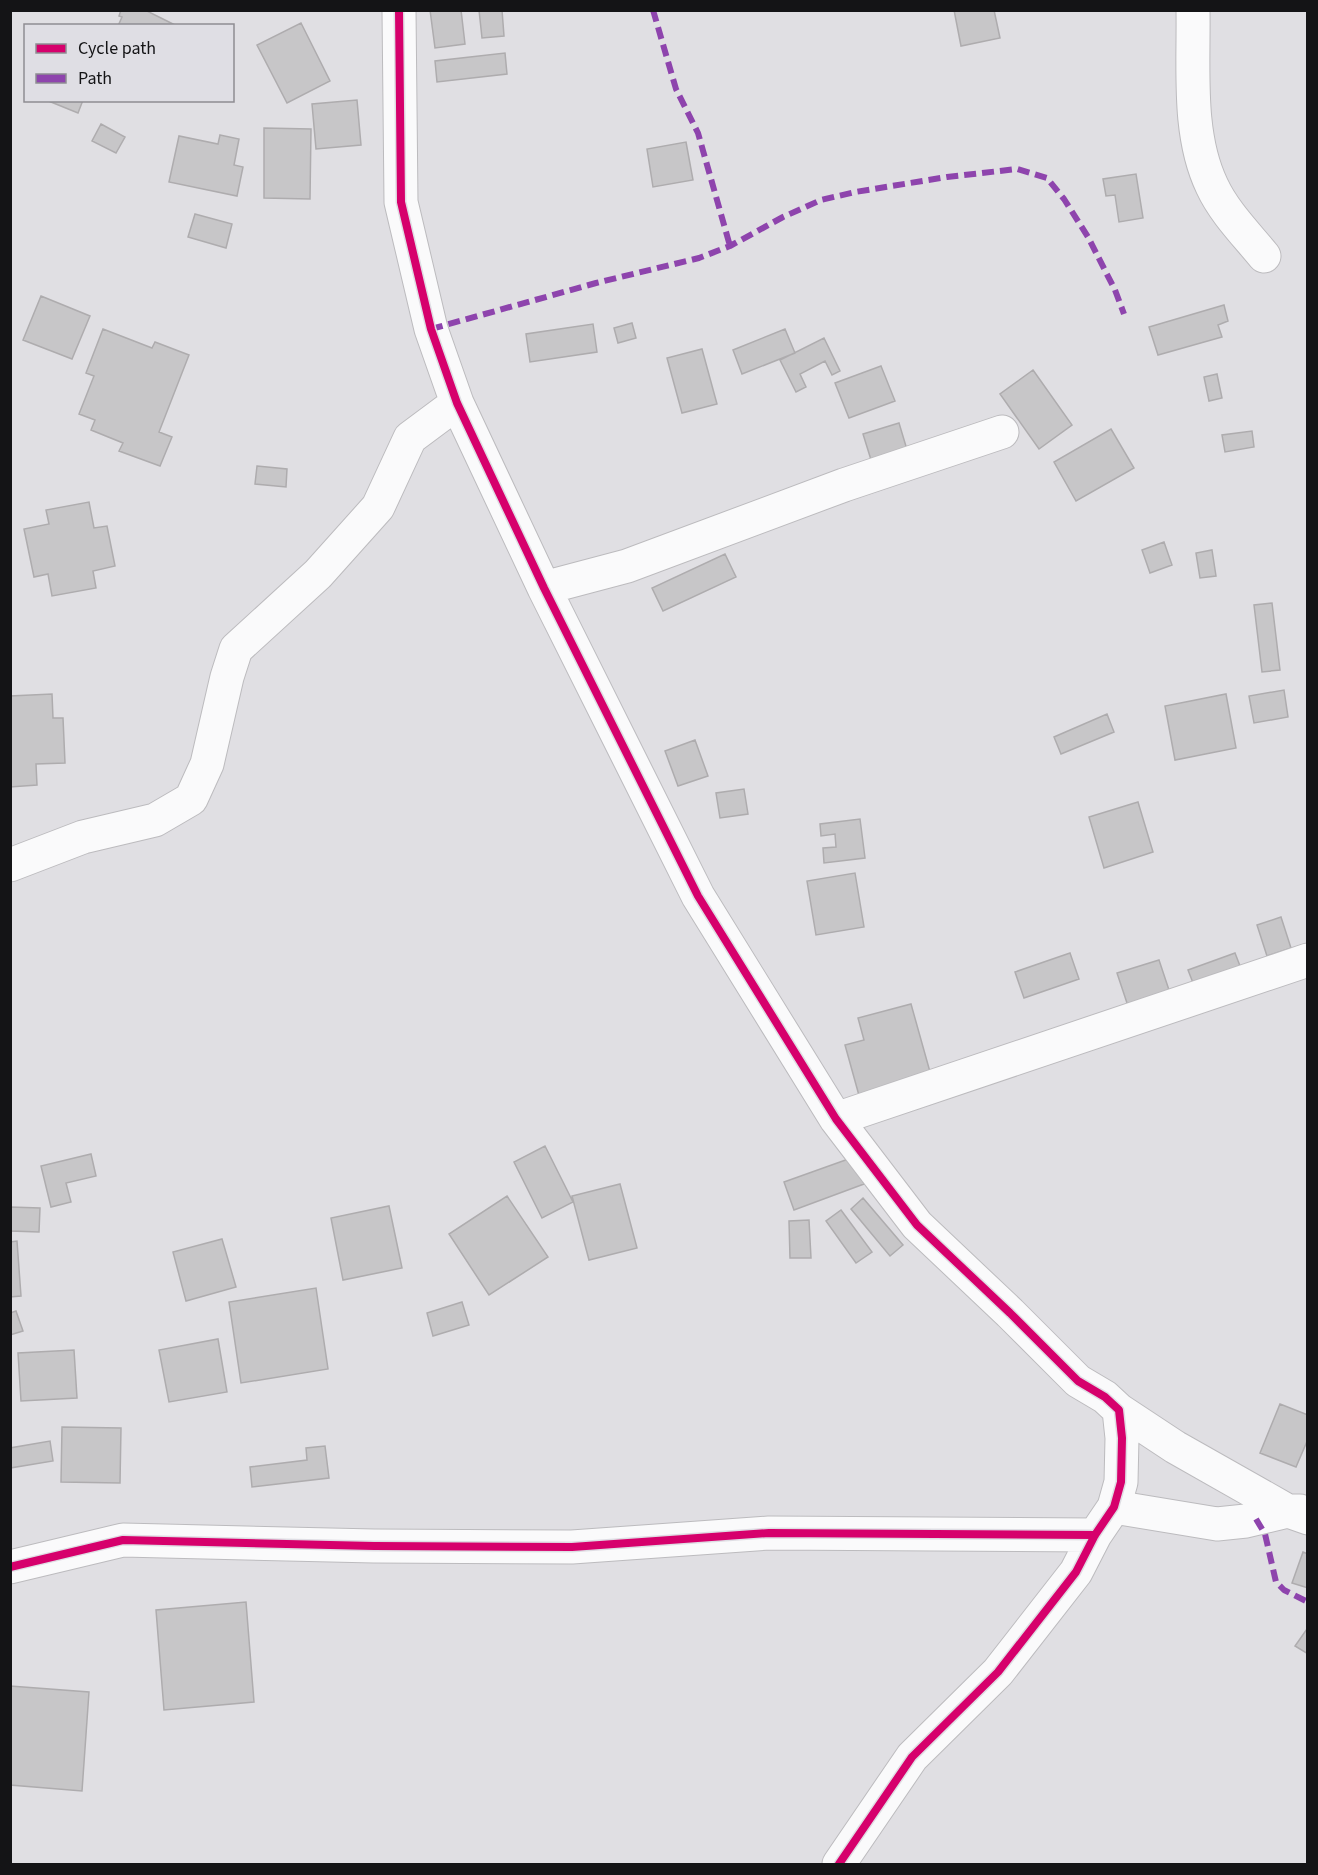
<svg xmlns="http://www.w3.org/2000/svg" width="1318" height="1875" viewBox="0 0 1318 1875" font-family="'Source Sans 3',sans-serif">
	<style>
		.building { fill: #c7c6c8; stroke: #aeacae; stroke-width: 1.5 }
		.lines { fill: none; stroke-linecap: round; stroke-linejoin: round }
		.street-casing { stroke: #bcbbbe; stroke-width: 35 }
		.street { stroke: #fafafb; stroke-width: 33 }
		.quiet { stroke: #8e44ad; stroke-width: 6; stroke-dasharray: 12 6; stroke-linecap: butt }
		.cycleway-casing { stroke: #dfdee4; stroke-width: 11 }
		.cycleway { stroke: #d6006c; stroke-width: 8 }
	</style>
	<rect width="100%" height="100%" fill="#e0dfe3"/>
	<path class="building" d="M 121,10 L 145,10 L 175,25 L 118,26 L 122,17 L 119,16 Z
		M 430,10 L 461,10 L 465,44 L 435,48 Z
		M 479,10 L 502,10 L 504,36 L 482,38 Z
		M 954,10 L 994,10 L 1000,38 L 961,46 Z
		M 301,23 L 330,81 L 287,103 L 257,45 Z
		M 505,53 L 507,74 L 437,82 L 435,61 Z
		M 46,100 L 83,100 L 78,113 Z
		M 357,100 L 361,145 L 316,149 L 312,104 Z
		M 101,124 L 125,137 L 116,153 L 92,141 Z
		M 264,128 L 311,129 L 310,199 L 264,198 Z
		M 220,135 L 239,139 L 234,165 L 243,167 L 237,196 L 169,182 L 179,136 L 218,144 Z
		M 686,142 L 693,180 L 653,187 L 647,149 Z
		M 1136,174 L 1143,218 L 1119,222 L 1115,195 L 1106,196 L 1103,179 Z
		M 195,214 L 232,224 L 226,248 L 188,237 Z
		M 41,296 L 90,316 L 72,359 L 23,340 Z
		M 1224,305 L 1228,321 L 1218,325 L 1222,337 L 1158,355 L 1149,327 Z
		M 632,323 L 636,338 L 618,343 L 614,328 Z
		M 593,324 L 597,352 L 530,362 L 526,334 Z
		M 103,329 L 152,348 L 155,342 L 189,355 L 159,432 L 172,437 L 160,466 L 119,451 L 123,443 L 91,430 L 95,420 L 79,414 L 94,376 L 86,373 Z
		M 785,329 L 795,353 L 742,374 L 733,350 Z
		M 824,338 L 840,371 L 832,375 L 825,361 L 800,374 L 806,387 L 796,392 L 780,360 Z
		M 702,349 L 717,404 L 682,413 L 667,358 Z
		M 881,366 L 895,401 L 849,418 L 835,383 Z
		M 1033,370 L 1072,425 L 1039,449 L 1000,394 Z
		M 1217,374 L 1222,398 L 1209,401 L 1204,377 Z
		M 899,423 L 908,453 L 872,463 L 863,434 Z
		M 1111,429 L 1134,468 L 1076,501 L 1054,462 Z
		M 1252,431 L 1254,447 L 1225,452 L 1222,435 Z
		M 257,466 L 287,469 L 286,487 L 255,484 Z
		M 89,502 L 94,528 L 107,526 L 115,566 L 93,571 L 96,588 L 52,596 L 48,574 L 34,577 L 24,529 L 49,524 L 46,510 Z
		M 1164,542 L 1172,565 L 1150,573 L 1142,550 Z
		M 1212,550 L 1216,576 L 1200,578 L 1196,553 Z
		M 725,554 L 736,577 L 663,611 L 652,588 Z
		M 1272,603 L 1280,670 L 1262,672 L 1254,605 Z
		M 1284,690 L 1288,717 L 1254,723 L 1249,696 Z
		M 52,694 L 53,718 L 63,718 L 65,763 L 36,764 L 37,785 L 10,787 L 10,696 Z
		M 1226,694 L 1236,748 L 1175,760 L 1165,706 Z
		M 1107,714 L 1114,732 L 1061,754 L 1054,737 Z
		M 695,740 L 708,776 L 678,786 L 665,751 Z
		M 744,789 L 748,814 L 720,818 L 716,793 Z
		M 1138,802 L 1153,852 L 1104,868 L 1089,817 Z
		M 860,819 L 865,858 L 824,863 L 823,848 L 836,847 L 835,834 L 821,836 L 820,824 Z
		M 855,873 L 864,927 L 816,935 L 807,881 Z
		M 1281,917 L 1291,948 L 1267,956 L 1257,925 Z
		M 1070,953 L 1079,979 L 1024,998 L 1015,972 Z
		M 1235,953 L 1242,971 L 1195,988 L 1188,970 Z
		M 1159,960 L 1171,996 L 1129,1009 L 1117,973 Z
		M 911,1004 L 932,1079 L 860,1099 L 845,1045 L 864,1040 L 858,1018 Z
		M 545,1146 L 573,1202 L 542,1218 L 514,1162 Z
		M 91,1154 L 96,1176 L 66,1183 L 71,1202 L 51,1207 L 41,1166 Z
		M 854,1157 L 864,1184 L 794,1210 L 784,1182 Z
		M 620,1184 L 637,1248 L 589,1260 L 572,1196 Z
		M 507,1196 L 548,1257 L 489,1295 L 449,1234 Z
		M 863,1198 L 903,1245 L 890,1256 L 851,1209 Z
		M 389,1206 L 402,1268 L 343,1280 L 331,1218 Z
		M 10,1207 L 40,1208 L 39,1232 L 10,1231 Z
		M 841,1210 L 872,1252 L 856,1263 L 826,1221 Z
		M 809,1220 L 811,1258 L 790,1258 L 789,1221 Z
		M 222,1239 L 236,1287 L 186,1301 L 173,1252 Z
		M 17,1241 L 21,1296 L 10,1297 L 10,1242 Z
		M 316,1288 L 328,1369 L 241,1383 L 229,1302 Z
		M 462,1302 L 469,1325 L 433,1336 L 427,1313 Z
		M 16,1311 L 23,1331 L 10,1335 L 10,1313 Z
		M 218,1339 L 227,1392 L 169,1402 L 159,1350 Z
		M 74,1350 L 77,1398 L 21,1401 L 18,1353 Z
		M 1280,1404 L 1308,1415 L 1308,1439 L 1296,1467 L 1260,1453 Z
		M 62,1427 L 121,1428 L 120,1483 L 61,1482 Z
		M 50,1441 L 53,1461 L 10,1468 L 10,1448 Z
		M 325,1446 L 329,1478 L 252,1487 L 250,1467 L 307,1460 L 306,1448 Z
		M 1303,1552 L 1308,1554 L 1308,1588 L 1292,1583 Z
		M 246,1602 L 254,1702 L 164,1710 L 156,1610 Z
		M 1307,1629 L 1308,1630 L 1308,1654 L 1295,1646 Z
		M 10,1686 L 89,1692 L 82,1791 L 10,1785 Z"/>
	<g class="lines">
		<g class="street-casing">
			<path id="street" d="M 399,10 L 401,202 L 431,329 L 457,403 L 544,588 L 698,896 L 836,1119 L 917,1225 L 1010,1313 L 1078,1381 L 1105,1397 L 1119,1410 L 1122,1438 L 1121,1482 L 1114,1507 L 1095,1535 L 1076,1572 L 998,1672 L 912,1757 L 839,1864
				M 1193,10 C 1194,68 1187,134 1212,186 C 1224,212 1246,234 1264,256
				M 544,588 L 627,566 L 844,485 L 1002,432
				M 10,865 L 83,837 L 155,820 L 191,799 L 207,764 L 227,677 L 236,649 L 318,574 L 378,507 L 410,438 L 457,403
				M 836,1119 L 1308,960
				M 1119,1410 L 1175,1447 L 1288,1511 L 1308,1518
				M 1114,1507 L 1217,1524 L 1246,1521 L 1288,1511 L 1300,1511
				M 10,1567 L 123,1540 L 374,1546 L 572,1547 L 769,1533 L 1095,1535"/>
		</g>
		<use href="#street" class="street"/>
		<path class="quiet" d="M 653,10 L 676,89 L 698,133 L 730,246
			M 431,329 L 596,283 L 699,258 L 730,246 L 783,217 L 821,200 L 855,192 L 947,177 L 1017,169 L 1047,178 L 1064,199 L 1088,237 L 1115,290 L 1124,314
			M 1256,1519 L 1265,1534 L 1276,1582 L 1284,1590 L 1308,1602"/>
		<g class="cycleway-casing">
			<path id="cycleway" d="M 399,10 L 401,202 L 431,329 L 457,403 L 544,588 L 698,896 L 836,1119 L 917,1225 L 1010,1313 L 1078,1381 L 1105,1397 L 1119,1410 L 1122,1438 L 1121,1482 L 1114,1507 L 1095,1535 L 1076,1572 L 998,1672 L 912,1757 L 839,1864
				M 10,1567 L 123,1540 L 374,1546 L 572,1547 L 769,1533 L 1095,1535"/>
		</g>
		<use href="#cycleway" class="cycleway"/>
	</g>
	<rect width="1318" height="1875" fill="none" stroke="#141416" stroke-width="24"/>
	<rect x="24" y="24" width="210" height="78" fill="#dfdee4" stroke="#8e8d92" stroke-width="1.5"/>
	<rect x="36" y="44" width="30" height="9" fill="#d6006c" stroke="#8e8d92" stroke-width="1.5"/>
	<text x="78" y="54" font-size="18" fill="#141416">Cycle path</text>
	<rect x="36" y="74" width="30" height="9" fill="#8e44ad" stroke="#8e8d92" stroke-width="1.5"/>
	<text x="78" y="84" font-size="18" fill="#141416">Path</text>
</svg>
